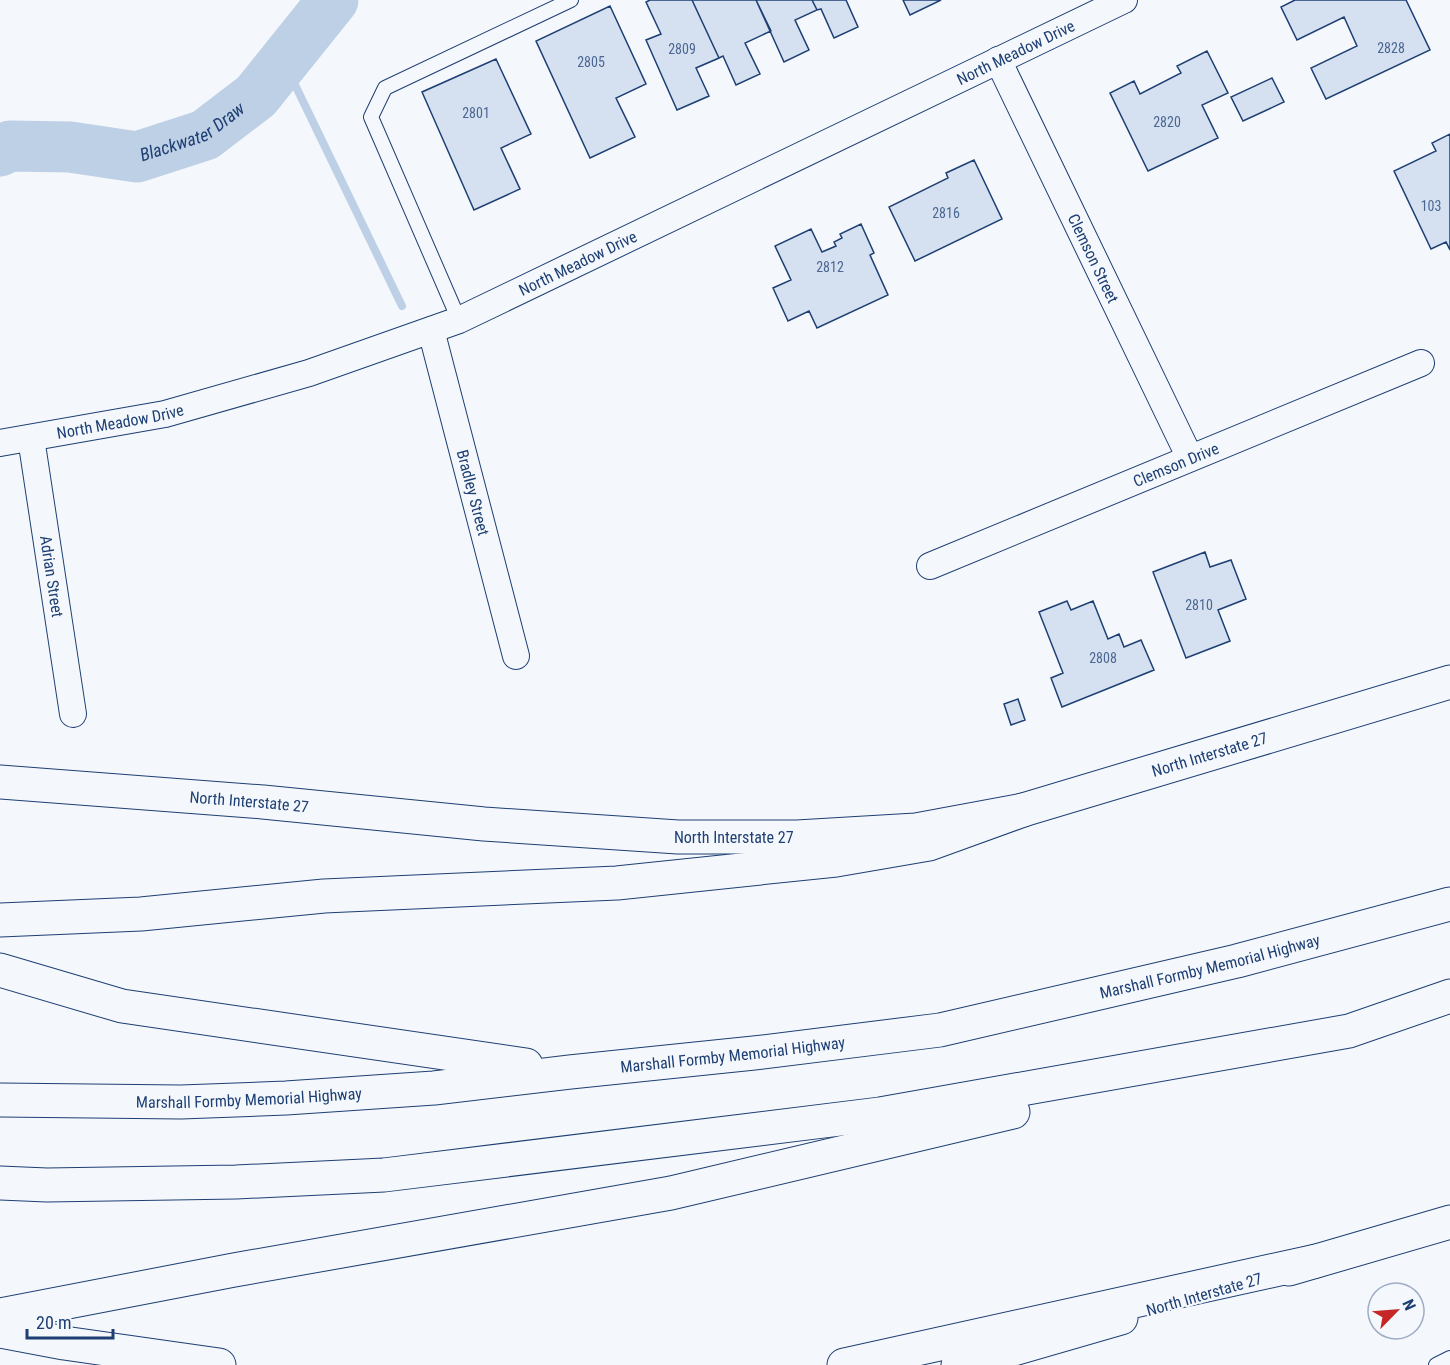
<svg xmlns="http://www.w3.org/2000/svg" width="1450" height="1365" viewBox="0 0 1450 1365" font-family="'Roboto Condensed',sans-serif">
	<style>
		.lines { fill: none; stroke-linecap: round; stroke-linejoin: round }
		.stream { stroke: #bed0e5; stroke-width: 8 }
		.river { stroke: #bed0e5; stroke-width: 51 }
		.building { fill: #d5e0f0; stroke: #1d3f73; stroke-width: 1.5 }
		.service-casing { stroke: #1d3f73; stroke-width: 16 }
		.minor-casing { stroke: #1d3f73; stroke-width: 28 }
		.secondary-casing { stroke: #1d3f73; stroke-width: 35 }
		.motorway-casing { stroke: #1d3f73; stroke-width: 35 }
		.service { stroke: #f4f7fb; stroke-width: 14 }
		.minor { stroke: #f4f7fb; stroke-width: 26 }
		.secondary { stroke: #f4f7fb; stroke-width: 33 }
		.motorway { stroke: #f4f7fb; stroke-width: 33 }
		.labels { text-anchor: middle; stroke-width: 4.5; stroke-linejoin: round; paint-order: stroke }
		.number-label { font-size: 14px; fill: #4b6792 }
		.street-label { font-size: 16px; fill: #1d3f73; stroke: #f4f7fb }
		.water-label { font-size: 18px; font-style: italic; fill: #1d3f73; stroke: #f4f7fb }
	</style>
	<rect width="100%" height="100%" fill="#f4f7fb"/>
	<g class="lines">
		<path class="stream" d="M 284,62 L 402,306"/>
		<path class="river" id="s1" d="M 0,151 L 10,146 L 70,147 L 137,157 L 205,135 L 256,96 L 333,0"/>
	</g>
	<path class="building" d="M 650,0 L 692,0 L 719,58 L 696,68 L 709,96 L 677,110 L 646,40 L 661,34 L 646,2 Z
		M 692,0 L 756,0 L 771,31 L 745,43 L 760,74 L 736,85 L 723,56 L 719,58 Z
		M 756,0 L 812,0 L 817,10 L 795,20 L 809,50 L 784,62 Z
		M 812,0 L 846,0 L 858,27 L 834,38 L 821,9 L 817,10 Z
		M 903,0 L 941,0 L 910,15 Z
		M 1295,0 L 1406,0 L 1430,50 L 1326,99 L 1311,68 L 1357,46 L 1344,17 L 1297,40 L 1281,7 Z
		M 610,6 L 646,84 L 616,98 L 635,137 L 590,158 L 536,41 Z
		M 1207,51 L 1228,93 L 1202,105 L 1218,138 L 1148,171 L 1110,93 L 1134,81 L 1140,94 L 1181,73 L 1177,66 Z
		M 496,59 L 531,134 L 501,148 L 520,189 L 474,210 L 422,92 Z
		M 1272,78 L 1284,102 L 1243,121 L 1231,97 Z
		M 1450,134 L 1450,250 L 1446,242 L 1431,249 L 1394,171 L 1436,151 L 1432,143 Z
		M 974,160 L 1002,219 L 915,261 L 889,207 L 948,178 L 946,173 Z
		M 861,224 L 874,253 L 870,255 L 888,295 L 817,328 L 809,311 L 788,321 L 773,288 L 791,280 L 775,246 L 811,229 L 822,252 L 836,246 L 834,242 L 842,238 L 840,234 Z
		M 1205,552 L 1210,567 L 1231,560 L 1246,599 L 1218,610 L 1230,641 L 1186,658 L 1153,572 Z
		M 1067,601 L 1071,610 L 1093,601 L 1108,639 L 1119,634 L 1124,647 L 1141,640 L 1154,670 L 1062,707 L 1051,678 L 1063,673 L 1039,612 Z
		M 1018,699 L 1025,720 L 1011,725 L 1004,704 Z"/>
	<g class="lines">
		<g class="service-casing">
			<path id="service" d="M 459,320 L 371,117 L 385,88 L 571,0
				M 1436,1365 L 1450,1358"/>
		</g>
		<g class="minor-casing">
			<g id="minor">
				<path id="s2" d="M 998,60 L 1190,458"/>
				<path id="s3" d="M 431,330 L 516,656"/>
				<path id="s4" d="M 31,438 L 73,714"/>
				<path id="s5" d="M 0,443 L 165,414 L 309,373 L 459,320 L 1124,0"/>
				<path id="s6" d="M 930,566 L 1421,363"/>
			</g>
		</g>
		<g class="secondary-casing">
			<g id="secondary">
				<path id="s7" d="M 0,782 L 263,802 L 484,824 L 678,837 L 797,837 L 916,830 L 1023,810 L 1450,682"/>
				<path d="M 1289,1269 L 1450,1222"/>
				<path d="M 958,1365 L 1121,1318"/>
			</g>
		</g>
		<g class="motorway-casing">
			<g id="motorway">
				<path d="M 0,920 L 141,914 L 324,896 L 617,883 L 836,860 L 929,844 L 1023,810"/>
				<path d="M 0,970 L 122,1006 L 526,1065"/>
				<path id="s8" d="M 0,1100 L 181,1102 L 286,1098 L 434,1088 L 570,1072 L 754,1053 L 940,1030 L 1237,961 L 1450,904"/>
				<path d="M 0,1183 L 47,1185 L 236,1182 L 384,1175 L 880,1114 L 1349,1031 L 1450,996"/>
				<path d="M 0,1315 L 234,1270 L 671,1193 L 1013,1112"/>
				<path d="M 0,1331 L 64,1343 L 219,1365"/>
				<path d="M 844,1365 L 1316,1261"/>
			</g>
		</g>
		<use href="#service" class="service"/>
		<use href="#minor" class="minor"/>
		<use href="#secondary" class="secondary"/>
		<use href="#motorway" class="motorway"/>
	</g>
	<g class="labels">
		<g class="number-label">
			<text x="1391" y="53">2828</text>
			<text x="682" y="54">2809</text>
			<text x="591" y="67">2805</text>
			<text x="476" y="118">2801</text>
			<text x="1167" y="127">2820</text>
			<text x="1431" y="211">103</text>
			<text x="946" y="218">2816</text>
			<text x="830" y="272">2812</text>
			<text x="1199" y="610">2810</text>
			<text x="1103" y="663">2808</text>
		</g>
		<g class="street-label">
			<text dy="6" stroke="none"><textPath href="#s5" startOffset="1094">North Meadow Drive</textPath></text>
			<text dy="6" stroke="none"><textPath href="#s2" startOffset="220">Clemson Street</textPath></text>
			<text dy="6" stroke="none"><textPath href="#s5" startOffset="608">North Meadow Drive</textPath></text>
			<text dy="6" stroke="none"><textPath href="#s5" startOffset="122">North Meadow Drive</textPath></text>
			<text dy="6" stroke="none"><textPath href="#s6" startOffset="266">Clemson Drive</textPath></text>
			<text dy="6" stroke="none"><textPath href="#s3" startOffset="168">Bradley Street</textPath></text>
			<text dy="6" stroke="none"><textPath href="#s4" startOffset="140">Adrian Street</textPath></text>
			<text dy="6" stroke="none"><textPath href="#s7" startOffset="1222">North Interstate 27</textPath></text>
			<text dy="6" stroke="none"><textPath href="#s7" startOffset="250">North Interstate 27</textPath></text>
			<text dy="6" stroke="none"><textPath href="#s7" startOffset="736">North Interstate 27</textPath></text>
			<text dy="6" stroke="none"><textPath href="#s8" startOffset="1221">Marshall Formby Memorial Highway</textPath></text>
			<text dy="6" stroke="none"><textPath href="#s8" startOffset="735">Marshall Formby Memorial Highway</textPath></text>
			<text dy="6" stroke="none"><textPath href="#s8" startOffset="249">Marshall Formby Memorial Highway</textPath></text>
			<text transform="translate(1204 1294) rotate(-16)" y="6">North Interstate 27</text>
		</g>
		<g class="water-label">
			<text dy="6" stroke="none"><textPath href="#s1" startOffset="200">Blackwater Draw</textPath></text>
		</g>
	</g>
	<g transform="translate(1396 1311) rotate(65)"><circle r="28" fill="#f4f7fb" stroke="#9eadc5" stroke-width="1.5"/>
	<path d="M0-4.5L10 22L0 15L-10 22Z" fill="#c62828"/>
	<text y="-9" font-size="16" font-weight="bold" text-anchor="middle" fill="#1d3f73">N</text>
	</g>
	<path d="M27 1329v9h86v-9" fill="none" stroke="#1d3f73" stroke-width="3"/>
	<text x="36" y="1329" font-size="18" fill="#1d3f73" stroke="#f4f7fb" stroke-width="4.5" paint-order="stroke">20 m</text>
</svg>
